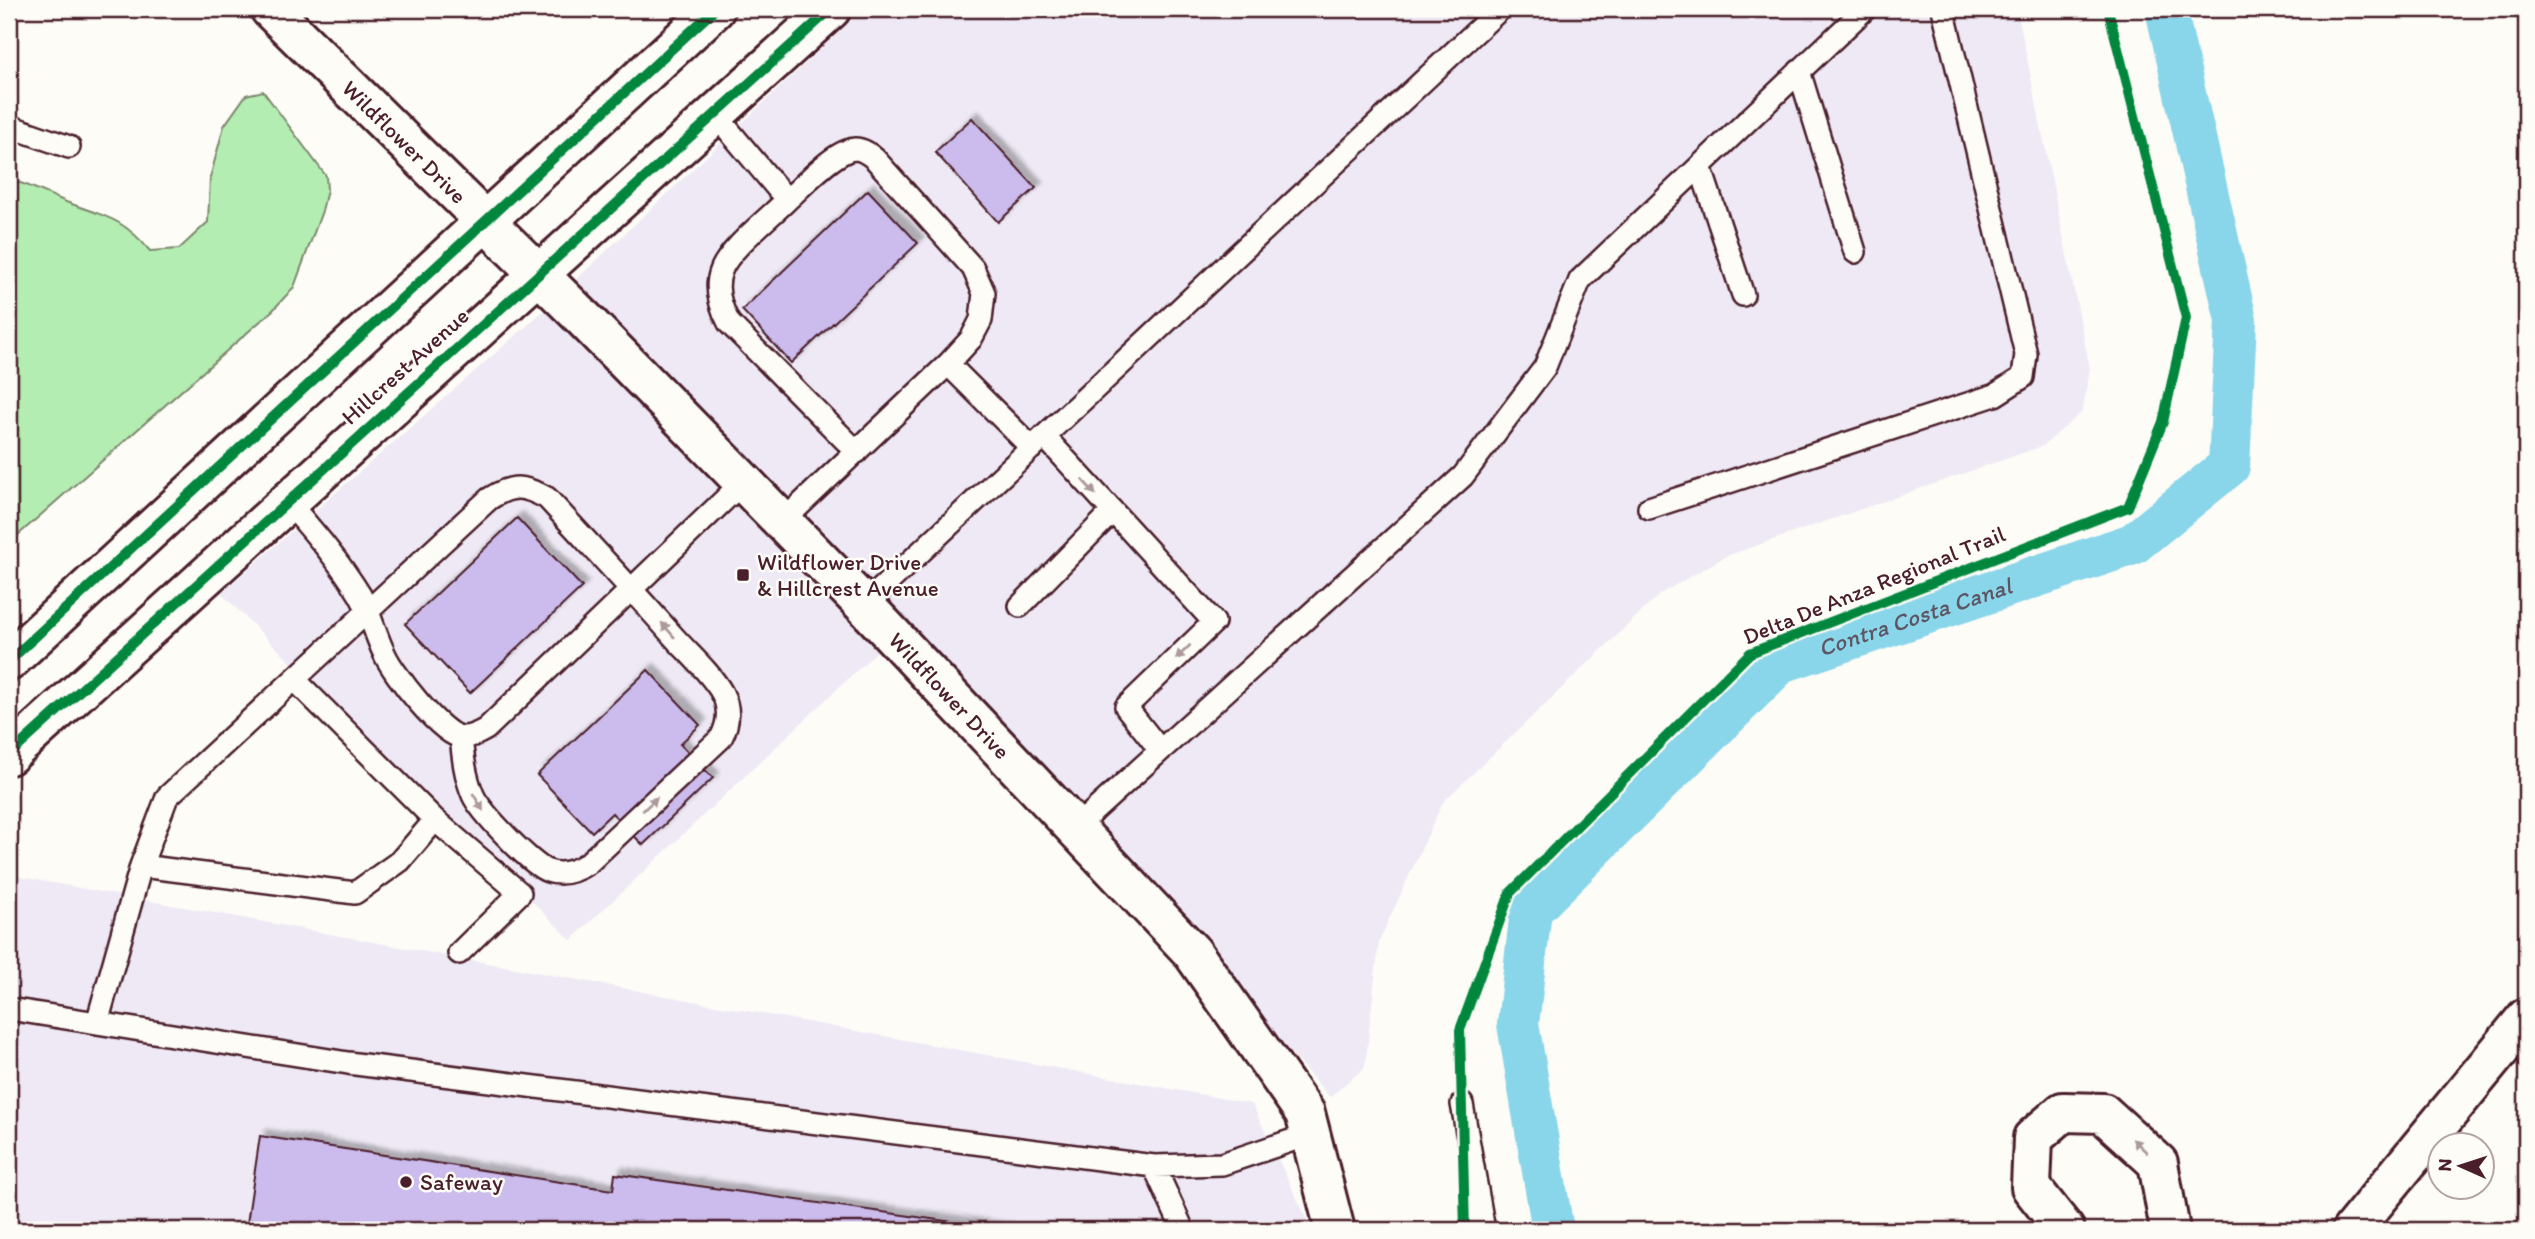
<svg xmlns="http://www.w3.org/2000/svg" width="2535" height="1239" viewBox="0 0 2535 1239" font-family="Itim,sans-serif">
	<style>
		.built { fill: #eee9f4 }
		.green { fill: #b3edb1; stroke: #7e866e; stroke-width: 2 }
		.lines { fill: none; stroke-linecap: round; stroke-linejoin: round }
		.canal { stroke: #89d5e9; stroke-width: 42 }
		.building { fill: #ccbced; stroke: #4a1f2b; stroke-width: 2; filter: url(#shadow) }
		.lane-casing { stroke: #4a1f2b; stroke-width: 26 }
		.street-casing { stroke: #4a1f2b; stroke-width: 44 }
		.secondary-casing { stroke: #4a1f2b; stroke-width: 44 }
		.lane { stroke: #fdfcf7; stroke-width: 21 }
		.street { stroke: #fdfcf7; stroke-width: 38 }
		.secondary { stroke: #fdfcf7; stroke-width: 38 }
		.cycleway-casing { stroke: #fdfcf7; stroke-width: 15 }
		.cycleway { stroke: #00873e; stroke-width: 10 }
		.oneway { fill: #ac999b }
		.poi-dot { fill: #4a1f2b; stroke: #fdfcf7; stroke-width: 2.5 }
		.labels { text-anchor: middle; stroke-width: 5; stroke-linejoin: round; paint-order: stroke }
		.street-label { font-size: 23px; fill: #4a1f2b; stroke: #fdfcf7 }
		.poi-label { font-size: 23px; fill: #4a1f2b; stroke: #fdfcf7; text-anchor: start }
		.water-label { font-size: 24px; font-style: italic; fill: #5d5664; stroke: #fdfcf7 }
	</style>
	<defs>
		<filter id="shadow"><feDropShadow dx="6" dy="-6" stdDeviation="2" flood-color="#0004"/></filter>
	</defs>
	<rect width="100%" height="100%" fill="#fdfcf7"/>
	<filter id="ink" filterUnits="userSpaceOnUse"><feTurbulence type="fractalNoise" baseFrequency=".0143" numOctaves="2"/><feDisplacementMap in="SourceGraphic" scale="14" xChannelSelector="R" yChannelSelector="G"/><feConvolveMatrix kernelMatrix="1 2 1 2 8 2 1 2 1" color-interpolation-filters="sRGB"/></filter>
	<g filter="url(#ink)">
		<path class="built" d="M 863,9 L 2017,9 L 2090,369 L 2082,412 L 2043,446 L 1726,556 L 1660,594 L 1443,802 L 1379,941 L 1365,1067 L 1330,1097 L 1067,803 L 903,627 L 571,940 L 221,593 L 529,324 Z
			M 9,875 L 1252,1104 L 1312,1230 L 9,1230 Z"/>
		<path class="green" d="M 263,91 L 326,176 L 327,190 L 322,211 L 294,287 L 273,310 L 9,543 L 9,180 C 29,184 47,194 66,202 C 104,216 122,217 150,251 L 179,249 L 208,222 L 210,178 L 224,126 L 246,95 Z"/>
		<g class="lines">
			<path class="canal" id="s1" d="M 1553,1230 L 1518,1024 L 1531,910 L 1781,662 L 2133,544 L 2229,466 L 2236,320 L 2166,9"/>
		</g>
		<path class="building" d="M 972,118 L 1036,188 L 998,222 L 935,152 Z
			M 868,190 L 918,243 L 791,363 L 742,310 Z
			M 517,518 L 582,587 L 470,693 L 405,624 Z
			M 648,670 L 700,725 L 680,744 L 713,778 L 643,845 L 612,813 L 592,832 L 537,775 Z
			M 260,1136 L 613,1190 L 615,1174 L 1009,1230 L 246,1230 Z"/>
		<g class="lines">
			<g class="lane-casing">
				<path id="lane" d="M 1799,71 L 1855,252
					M 715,114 L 787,200 C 803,186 835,150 855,149 C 863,149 869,154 875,159 L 973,268 L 984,293 L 981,320 L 971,339 L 948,364 L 782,522
					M 9,126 L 69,147
					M 1700,166 L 1743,295
					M 787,200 C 770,217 728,250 721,271 C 714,289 721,308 729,323 L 857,452
					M 948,364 L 1032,448
					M 1044,436 L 1214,622 L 1126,707 L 1160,750
					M 287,501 C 313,531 339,561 360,595 C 371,614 375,635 385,655 C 393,673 441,735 461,737 C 470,738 479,733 486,729 L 743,482
					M 1649,508 L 1995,395 L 2023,377 L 2026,354 L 1943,9
					M 864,605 L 1500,9
					M 1020,606 L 1112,512
					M 435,820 L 520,893 L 459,953
					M 1075,828 L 1463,476 L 1545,367 L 1580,280 L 1865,9
					M 141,866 L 355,893 L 400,861 L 435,820 L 295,680
					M 9,1009 L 348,1063 L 1154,1166 L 1222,1164 L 1311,1134
					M 97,1023 L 141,866 L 167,797 L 489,499 C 512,484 523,485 547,498 C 589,544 632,589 673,636 C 689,654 710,672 722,693 C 730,708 729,723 721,738 L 588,863 C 576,871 562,876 548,871 C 532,866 480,811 473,795 C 465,776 463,757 461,737
					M 1462,1104 L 1484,1230
					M 1154,1166 L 1183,1230"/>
			</g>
			<g class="street-casing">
				<g id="street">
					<path id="s2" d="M 270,9 L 584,319 L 864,605 L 1192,952 L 1305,1113 L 1335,1230"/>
					<path d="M 2065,1230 L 2031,1187 L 2033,1138 L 2063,1112 L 2103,1113 L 2158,1163 L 2170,1230"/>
					<path d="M 2352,1230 L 2526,1018"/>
				</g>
			</g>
			<g class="secondary-casing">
				<path id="secondary" d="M 9,661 L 715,9
					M 9,755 L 831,9"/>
			</g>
			<use href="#lane" class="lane"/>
			<use href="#street" class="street"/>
			<use href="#secondary" class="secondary"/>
			<g class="cycleway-casing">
				<path id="cycleway" d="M 9,661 L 715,9
					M 9,755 L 831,9
					M 1465,1230 L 1460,1030 L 1510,893 L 1750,653 L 2128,507 L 2163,422 L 2186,318 L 2108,9"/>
			</g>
			<use href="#cycleway" class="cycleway"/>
		</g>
		<defs><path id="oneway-solid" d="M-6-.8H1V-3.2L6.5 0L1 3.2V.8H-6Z" transform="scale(1.75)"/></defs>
		<g class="oneway">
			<use href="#oneway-solid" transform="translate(1089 487) rotate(48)"/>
			<use href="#oneway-solid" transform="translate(668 630) rotate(-131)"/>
			<use href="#oneway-solid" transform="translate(1183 652) rotate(136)"/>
			<use href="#oneway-solid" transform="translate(478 802) rotate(59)"/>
			<use href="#oneway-solid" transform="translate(650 804) rotate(-43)"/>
			<use href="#oneway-solid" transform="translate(2140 1146) rotate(-137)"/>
		</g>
	</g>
	<g class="poi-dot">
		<rect x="736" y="568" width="14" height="14" rx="3.5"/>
		<circle cx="406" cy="1182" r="7"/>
	</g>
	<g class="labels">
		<g class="street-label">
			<text dy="8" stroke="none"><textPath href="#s2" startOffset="189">Wildflower Drive</textPath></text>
			<text transform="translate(405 366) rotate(-42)" y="8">Hillcrest Avenue</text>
			<text transform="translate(1874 585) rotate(-22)" y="8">Delta De Anza Regional Trail</text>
			<text dy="8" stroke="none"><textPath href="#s2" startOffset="966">Wildflower Drive</textPath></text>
		</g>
		<g class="poi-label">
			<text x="757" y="570">Wildflower Drive<tspan x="757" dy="26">&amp; Hillcrest Avenue</tspan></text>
			<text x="420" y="1190">Safeway</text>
		</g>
		<g class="water-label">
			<text dy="8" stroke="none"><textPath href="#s1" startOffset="817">Contra Costa Canal</textPath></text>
		</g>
	</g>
	<rect width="2535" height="1239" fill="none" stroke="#fdfcf7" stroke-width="35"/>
	<rect x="18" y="18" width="2500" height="1204" fill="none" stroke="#4a1f2b" stroke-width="2.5" filter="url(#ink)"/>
	<g transform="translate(2461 1166) rotate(273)"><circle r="33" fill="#fdfcf7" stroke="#b5a4a5" stroke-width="2"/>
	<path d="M0-5L12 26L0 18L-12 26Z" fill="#4a1f2b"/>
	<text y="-10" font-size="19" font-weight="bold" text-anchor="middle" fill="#4a1f2b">N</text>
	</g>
</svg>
